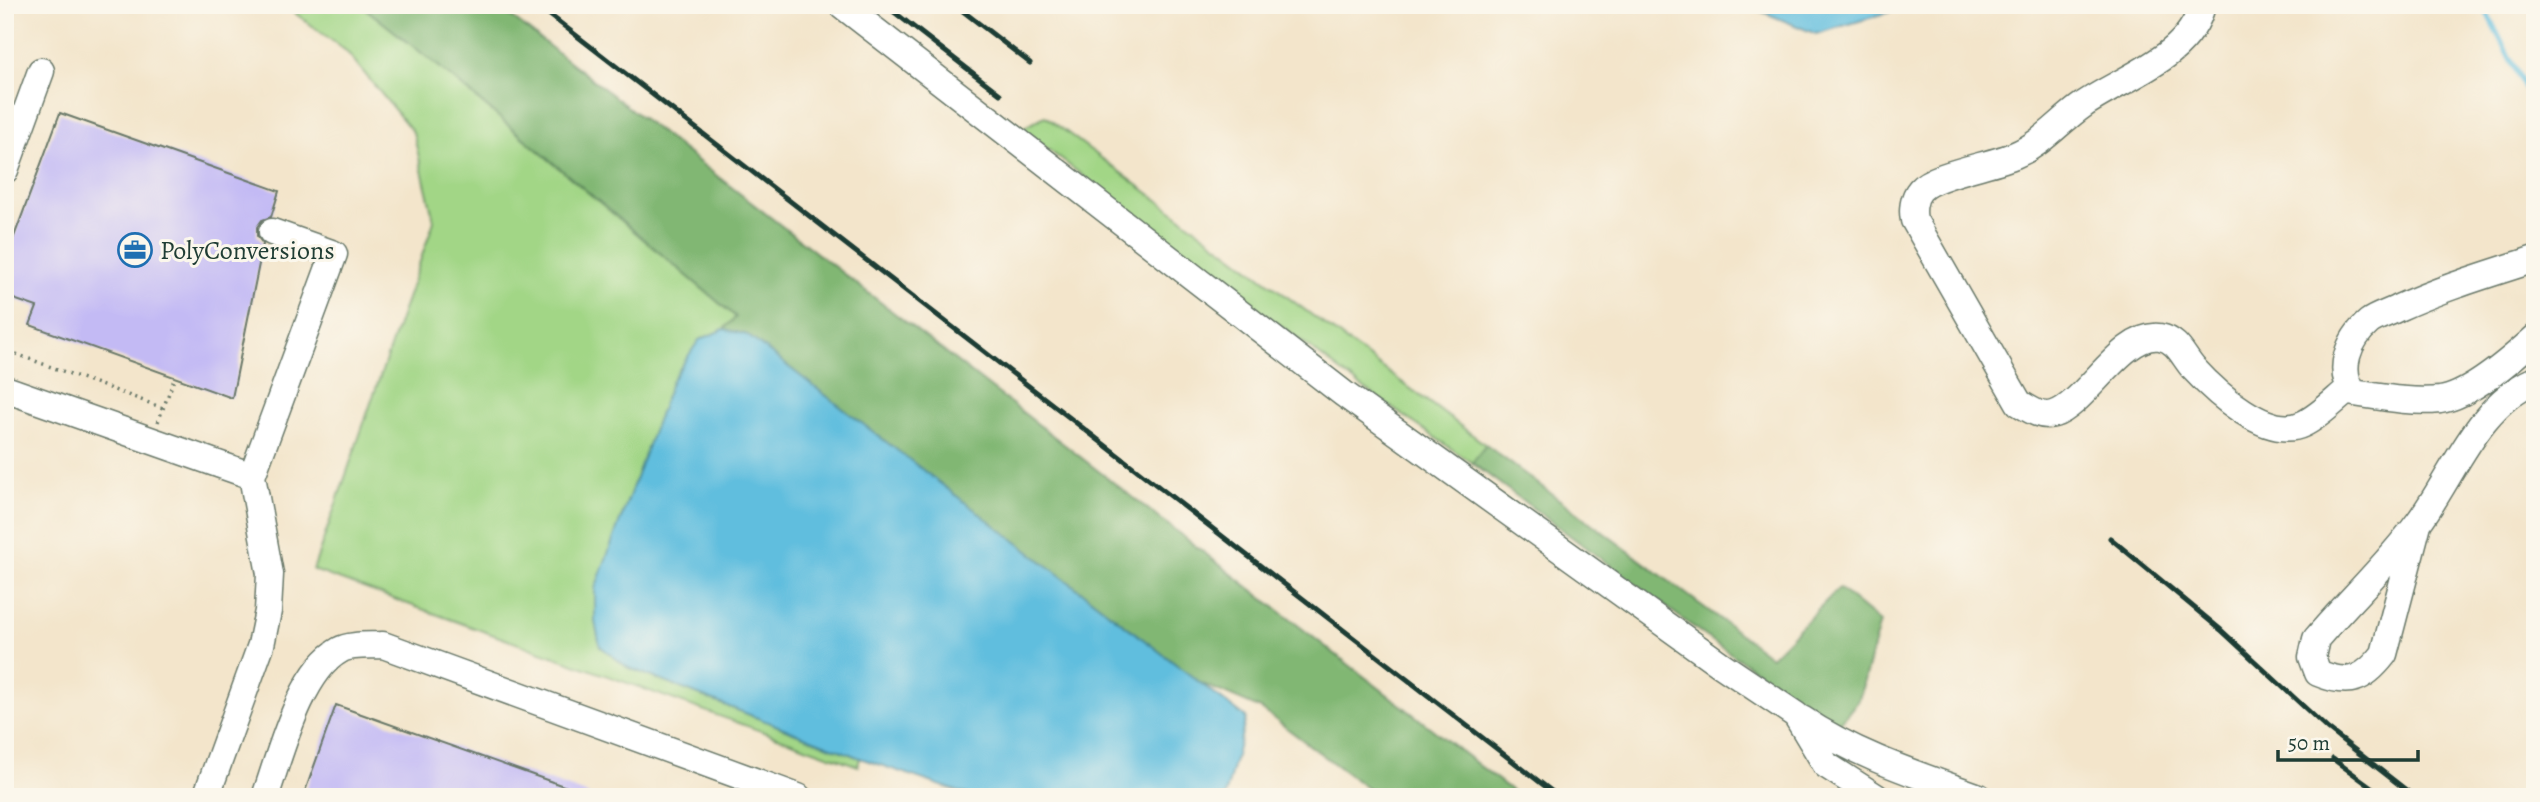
<svg xmlns="http://www.w3.org/2000/svg" width="2540" height="802" viewBox="0 0 2540 802" font-family="Alegreya,serif">
	<style>
		.green { fill: #a2d686; stroke: #608a5d; stroke-width: 2 }
		.forest { fill: #81b773; stroke: #507a54; stroke-width: 2 }
		.water { fill: #60bede; stroke: #407e89; stroke-width: 2 }
		.lines { fill: none; stroke-linecap: round; stroke-linejoin: round }
		.stream { stroke: #60bede; stroke-width: 5 }
		.building { fill: #c3baf4 }
		.minor-casing { stroke: #697869; stroke-width: 29 }
		.path { stroke: #697869; stroke-width: 3.5; stroke-dasharray: 2 5; stroke-linecap: butt }
		.minor { stroke: #fff; stroke-width: 26 }
		.rail { stroke: #1f3d34; stroke-width: 5 }
		.labels { text-anchor: middle; stroke-width: 6; stroke-linejoin: round; paint-order: stroke }
		.poi-label { font-size: 26px; fill: #1f3d34; stroke: #fbf7ec; text-anchor: start }
	</style>
	<rect width="100%" height="100%" fill="#fbf7ec"/>
	<filter id="ink" filterUnits="userSpaceOnUse"><feTurbulence type="fractalNoise" baseFrequency=".0143" numOctaves="2"/><feDisplacementMap in="SourceGraphic" scale="14" xChannelSelector="R" yChannelSelector="G"/><feConvolveMatrix kernelMatrix="1 2 1 2 8 2 1 2 1" color-interpolation-filters="sRGB"/></filter>
	<filter id="wash" filterUnits="userSpaceOnUse"><feTurbulence type="fractalNoise" baseFrequency=".00686" numOctaves="4" result="noise"/><feDisplacementMap in="SourceGraphic" scale="28" xChannelSelector="R" yChannelSelector="G"/><feGaussianBlur stdDeviation="1.57" result="paint"/><feColorMatrix in="noise" values="0 0 0 0 0 0 0 0 0 0 0 0 0 0 0 0 0 1.4 0 .05"/><feComposite in="paint" operator="in"/></filter>
	<g filter="url(#wash)">
		<rect width="100%" height="100%" fill="#f3e5cb"/>
		<path class="green" d="M 284,5 L 361,5 L 437,65 L 737,318 L 724,329 L 699,340 L 600,646 L 627,667 L 860,758 L 858,766 L 313,570 L 434,221 L 413,132 L 346,51 Z
			M 1045,116 L 1486,445 L 1472,463 L 1359,385 L 1021,129 Z"/>
		<path class="forest" d="M 361,5 L 496,5 L 1520,797 L 1379,797 L 1261,709 L 1196,681 L 747,335 L 724,329 L 736,317 L 437,65 Z
			M 1486,445 L 1771,657 L 1839,588 L 1880,622 L 1859,699 L 1837,727 L 1704,635 L 1472,463 Z"/>
		<path class="water" d="M 1746,5 L 1913,5 L 1816,34 Z
			M 724,329 L 747,335 L 1246,718 L 1225,797 L 974,797 L 860,758 L 627,667 L 600,646 L 595,622 L 595,589 L 672,380 L 699,340 Z"/>
		<g class="lines">
			<path class="stream" d="M 2483,5 L 2535,108"/>
		</g>
		<g id="blocks">
			<path class="building" d="M 60,113 L 279,191 L 271,217 L 262,220 L 257,227 L 257,236 L 263,244 L 232,398 L 30,325 L 37,307 L 5,296 L 5,261 Z
				M 336,705 L 589,795 L 589,797 L 303,797 Z"/>
		</g>
	</g>
	<g filter="url(#ink)">
		<use href="#blocks" fill-opacity="0" stroke="#697869" stroke-width="2"/>
		<g class="lines">
			<g class="minor-casing">
				<path id="minor" d="M 842,5 L 1344,394 L 1720,664 L 1796,715 L 1826,765 L 1876,797
					M 2202,5 C 2190,58 2123,77 2083,105 C 2060,121 2042,144 2015,155 C 1993,165 1933,174 1920,190 C 1913,198 1912,211 1914,220 L 2019,403 C 2029,409 2041,418 2054,414 C 2085,405 2123,331 2160,337 C 2178,340 2183,357 2194,369 C 2215,392 2268,441 2303,424 C 2320,416 2335,400 2350,388
					M 5,170 L 41,71
					M 2535,259 C 2489,274 2442,288 2398,308 C 2389,313 2377,316 2369,322 C 2349,339 2336,370 2354,393 C 2381,397 2412,403 2440,400 C 2470,396 2513,358 2535,338
					M 5,389 L 252,476
					M 2418,524 L 2384,654 C 2364,680 2349,686 2318,673 L 2312,657 L 2316,639 C 2349,600 2388,564 2418,523 C 2454,475 2477,405 2535,380
					M 1802,719 C 1855,755 1918,775 1979,797
					M 206,797 L 261,645 L 268,611 L 270,574 L 252,476 L 334,254 L 272,232
					M 265,797 C 280,755 300,672 340,650 C 350,644 371,646 383,645 L 798,797"/>
			</g>
			<path class="path" d="M 16,354 L 163,408
				M 158,422 L 175,377"/>
			<use href="#minor" class="minor"/>
			<path class="rail" d="M 537,5 L 1559,797
				M 885,5 L 1000,94
				M 955,5 L 1030,63
				M 2110,538 L 2221,630 L 2328,729 L 2415,797
				M 2333,759 L 2385,797"/>
		</g>
	</g>
	<defs>
		<g id="office-ring" transform="scale(1.75)"><circle r="9.5" fill="#fbf7ec" stroke="#1f6fb2" stroke-width="1.5"/><path d="M-6-3h4V-5.5h4V-3h4V5H-6ZM-1-4.5V-3h2v-1.5ZM-6 0V1H6V0Z" fill="#1f6fb2"/></g>
	</defs>
	<g fill-rule="evenodd">
		<use href="#office-ring" x="135" y="250"/>
	</g>
	<g class="labels">
		<g class="poi-label">
			<text x="160" y="259">PolyConversions</text>
		</g>
	</g>
	<rect width="2540" height="802" fill="none" stroke="#fbf7ec" stroke-width="28"/>
	<path d="M2278 750v10h140v-10" fill="none" stroke="#1f3d34" stroke-width="3.5"/>
	<text x="2288" y="750" font-size="21" fill="#1f3d34" stroke="#fbf7ec" stroke-width="5" paint-order="stroke">50 m</text>
</svg>
